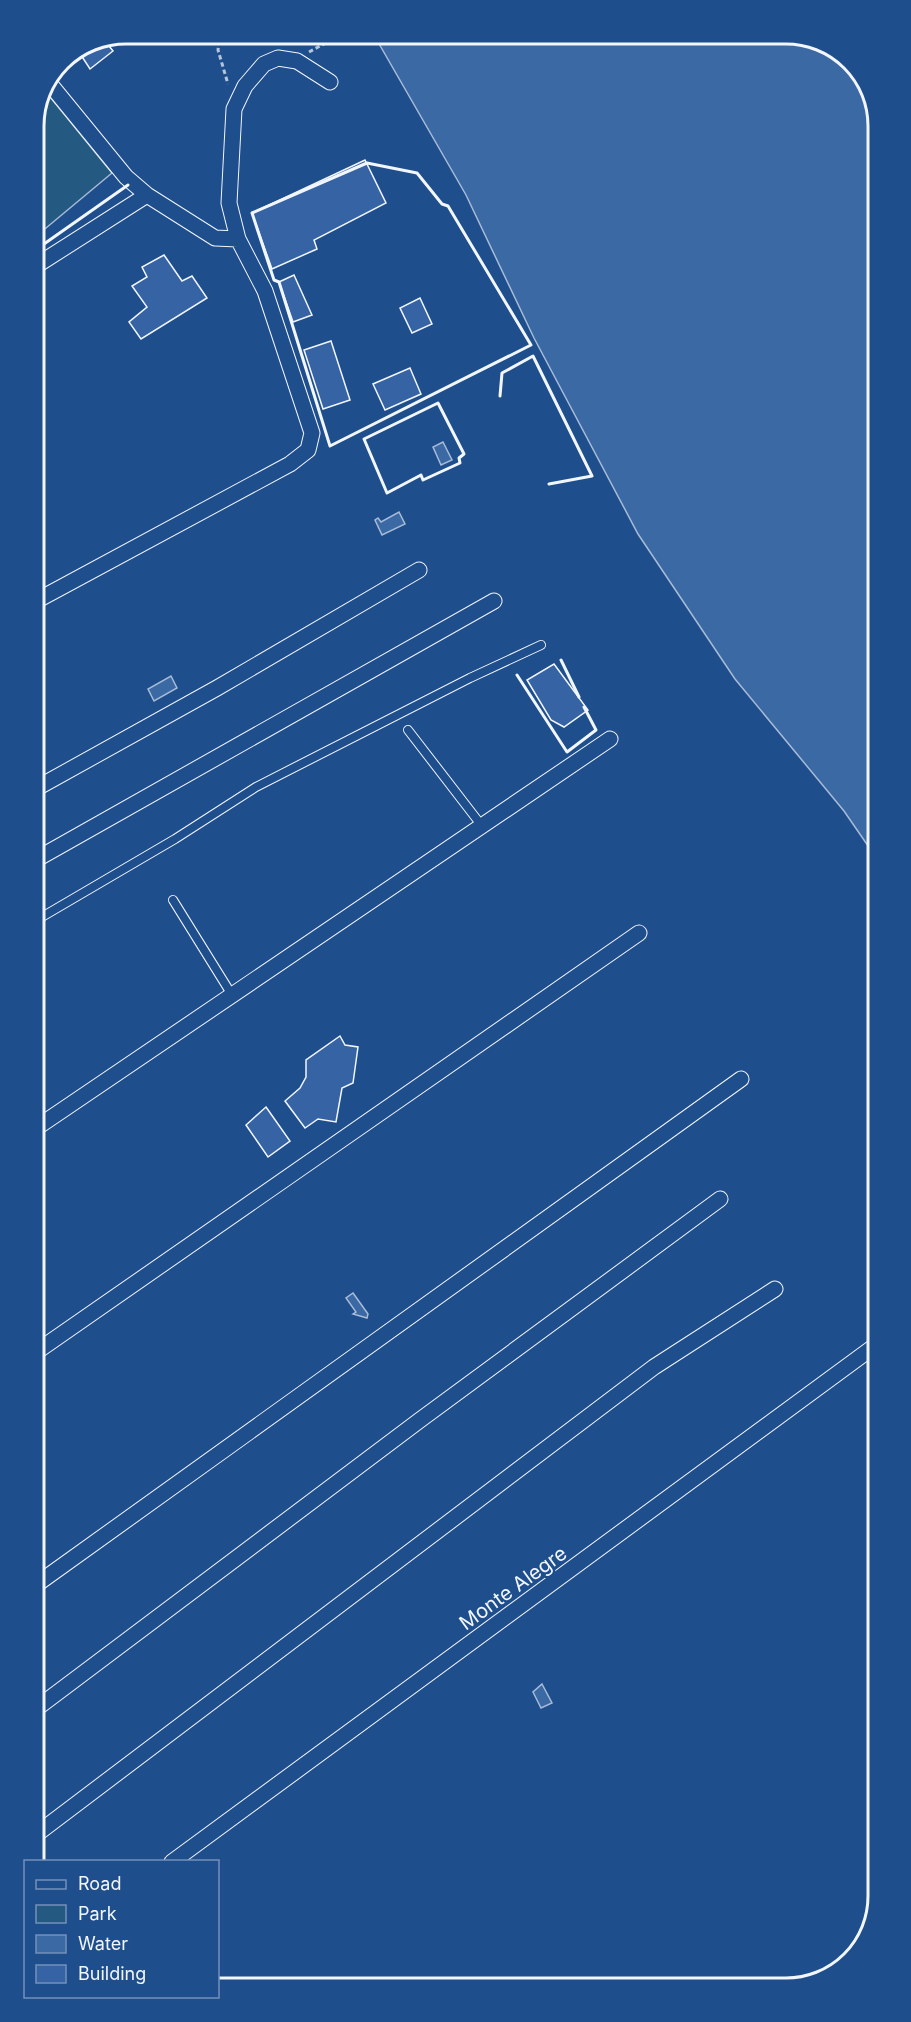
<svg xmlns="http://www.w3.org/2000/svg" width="911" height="2022" viewBox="0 0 911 2022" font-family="Inter,sans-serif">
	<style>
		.green { fill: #245a82; stroke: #a8bbd7; stroke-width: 1.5 }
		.water { fill: #3b69a3; stroke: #a8bbd7; stroke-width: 1.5 }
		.building { fill: #3563a3; stroke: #f2f6ff; stroke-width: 1.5 }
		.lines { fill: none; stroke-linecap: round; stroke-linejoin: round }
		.service-casing { stroke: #f2f6ff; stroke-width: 10 }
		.minor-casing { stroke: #f2f6ff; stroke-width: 17 }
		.path { stroke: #b3c4dc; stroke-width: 3; stroke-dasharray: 4.5 3; stroke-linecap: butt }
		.service { stroke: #1f4e8c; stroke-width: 8 }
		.minor { stroke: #1f4e8c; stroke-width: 15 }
		.wall { stroke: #f2f6ff; stroke-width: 3 }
		.labels { text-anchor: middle; stroke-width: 4.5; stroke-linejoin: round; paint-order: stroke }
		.street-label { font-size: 20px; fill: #f2f6ff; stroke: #1f4e8c }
		.rim { fill: none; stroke: #f2f6ff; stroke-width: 3 }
	</style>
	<rect width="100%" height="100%" fill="#1f4e8c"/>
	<path class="green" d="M 46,92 L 112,173 L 34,238 L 33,120 Z"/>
	<path class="water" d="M 382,33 L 792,33 L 842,52 L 873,96 L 875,856 L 844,811 L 735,679 L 638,534 L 534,338 L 466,195 L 378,42 Z
		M 443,442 L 452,460 L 441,465 L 433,447 Z
		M 399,512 L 405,524 L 382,535 L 375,520 L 378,518 L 381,522 Z
		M 171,676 L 177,688 L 154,701 L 148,689 Z
		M 353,1293 L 368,1314 L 367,1318 L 353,1314 L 356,1312 L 346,1298 Z
		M 542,1684 L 552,1703 L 541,1708 L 533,1692 Z"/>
	<path class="building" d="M 105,41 L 113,51 L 90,69 L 79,52 Z
		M 365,160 L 386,203 L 314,240 L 317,249 L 272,269 L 252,213 Z
		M 164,255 L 182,281 L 192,276 L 207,298 L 141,339 L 129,322 L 147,307 L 132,286 L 147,277 L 142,267 Z
		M 294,275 L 312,315 L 293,322 L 279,282 Z
		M 420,298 L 432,324 L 412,333 L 400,308 Z
		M 331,341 L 350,400 L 323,409 L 304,350 Z
		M 410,368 L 421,394 L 385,410 L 373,384 Z
		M 554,664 L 588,710 L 564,727 L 551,720 L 527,680 Z
		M 340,1036 L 345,1045 L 358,1047 L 353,1083 L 342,1088 L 336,1122 L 318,1119 L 305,1128 L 285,1101 L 300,1088 L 306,1077 L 306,1060 Z
		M 266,1107 L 290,1141 L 268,1157 L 246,1125 Z"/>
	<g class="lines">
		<g class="service-casing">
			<path id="service" d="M 408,730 L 482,826
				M 173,900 L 232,995
				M 35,921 L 175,839 L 256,787 L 470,678 L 541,645"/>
		</g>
		<g class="minor-casing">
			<path id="minor" d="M 50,84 L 126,177 L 147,195 L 215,238 L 238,239
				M 34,267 L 147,195
				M 34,602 L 290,464 L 308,450 L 312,433 L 265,291 L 238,239 L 229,203 L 234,109 L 245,86 L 264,64 L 278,58 L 297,61 L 330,82
				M 35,789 L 217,688 L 419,570
				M 35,860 L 494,601
				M 36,1128 L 610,739
				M 36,1352 L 639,933
				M 37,1584 L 741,1079
				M 37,1708 L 420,1420 L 720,1199
				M 38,1833 L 654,1367 L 775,1289
				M 172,1862 L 876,1345"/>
		</g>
		<path class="path" d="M 220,33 L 218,50 L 228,84
			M 309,52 L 344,33"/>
		<use href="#service" class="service"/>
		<use href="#minor" class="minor"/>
		<path class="wall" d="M 367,163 L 417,173 L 442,204 L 448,206 L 531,345 L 330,446 L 279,282 L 274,280 L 252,213 Z
			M 34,251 L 128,185
			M 500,396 L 502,373 L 533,356 L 592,476 L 549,484
			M 438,403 L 464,454 L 459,458 L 460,463 L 423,480 L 421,475 L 387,493 L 364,439 Z
			M 561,660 L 579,697
			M 517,675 L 567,752 L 596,730 L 584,707"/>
	</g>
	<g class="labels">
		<g class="street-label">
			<text transform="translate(513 1588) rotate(-36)" y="7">Monte Alegre</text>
		</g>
	</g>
	<path d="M0 0H911V2022H0ZM126 44H786A82 82 0 0 1 868 126V1896A82 82 0 0 1 786 1978H126A82 82 0 0 1 44 1896V126A82 82 0 0 1 126 44Z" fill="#1f4e8c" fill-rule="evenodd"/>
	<path class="rim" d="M126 44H786A82 82 0 0 1 868 126V1896A82 82 0 0 1 786 1978H126A82 82 0 0 1 44 1896V126A82 82 0 0 1 126 44Z"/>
	<rect x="24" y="1860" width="195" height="138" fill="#1f4e8c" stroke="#7391ba" stroke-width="1.5"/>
	<rect x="36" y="1880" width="30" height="9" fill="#1f4e8c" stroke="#7391ba" stroke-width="1.5"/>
	<text x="78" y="1890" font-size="18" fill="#f2f6ff">Road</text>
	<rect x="36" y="1905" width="30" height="18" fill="#245a82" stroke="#7391ba" stroke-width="1.5"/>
	<text x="78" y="1920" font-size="18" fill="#f2f6ff">Park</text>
	<rect x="36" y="1935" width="30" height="18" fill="#3b69a3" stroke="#7391ba" stroke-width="1.5"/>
	<text x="78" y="1950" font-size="18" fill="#f2f6ff">Water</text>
	<rect x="36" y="1965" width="30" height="18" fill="#3563a3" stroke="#7391ba" stroke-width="1.5"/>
	<text x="78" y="1980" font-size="18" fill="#f2f6ff">Building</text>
</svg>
